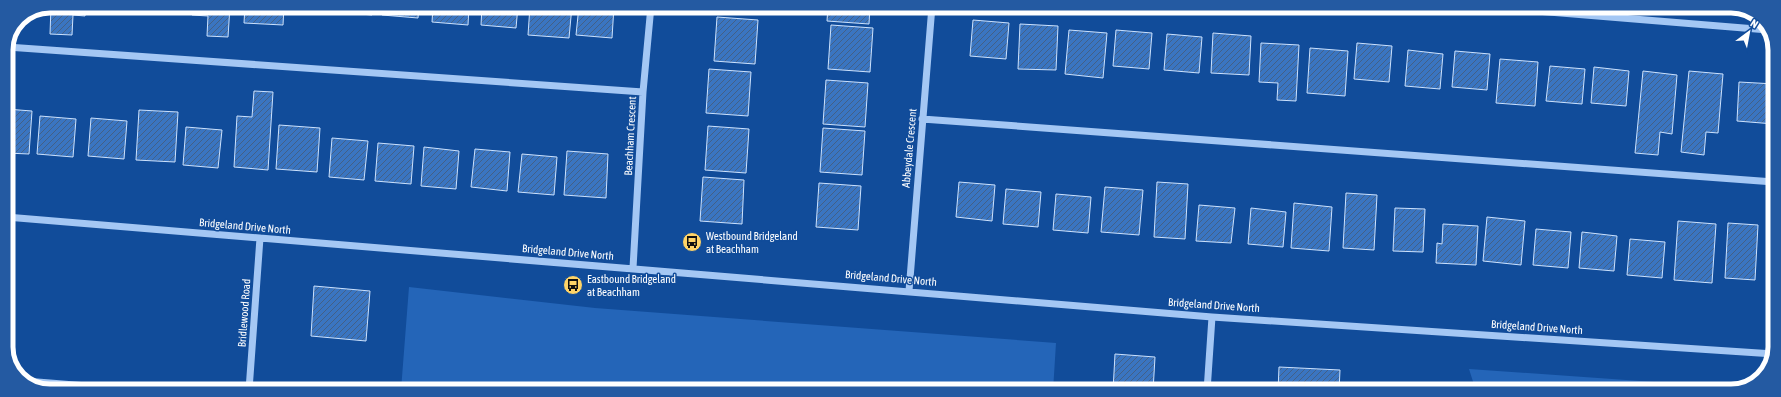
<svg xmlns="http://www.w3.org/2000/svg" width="1781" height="397" viewBox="0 0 1781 397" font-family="'Asap Condensed',sans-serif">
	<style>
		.green { fill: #2465b8 }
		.building { fill: url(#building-hatch); stroke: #cce2fe }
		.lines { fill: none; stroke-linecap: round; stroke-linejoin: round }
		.minor { stroke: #a4c7f4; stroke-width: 7 }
		.labels { text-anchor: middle; stroke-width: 3; stroke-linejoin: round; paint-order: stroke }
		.street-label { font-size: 11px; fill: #fff; stroke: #114c9a }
		.poi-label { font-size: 11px; fill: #fff; stroke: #114c9a; text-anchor: start }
		.rim { fill: none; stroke: #fff; stroke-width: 5 }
	</style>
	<defs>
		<pattern id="building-hatch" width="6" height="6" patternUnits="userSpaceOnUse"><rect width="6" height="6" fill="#3a75c1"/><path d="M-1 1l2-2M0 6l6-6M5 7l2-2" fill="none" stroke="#436086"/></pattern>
	</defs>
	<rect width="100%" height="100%" fill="#114c9a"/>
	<path class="green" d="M 409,287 L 595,308 L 1056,343 L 1053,391 L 401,390 Z
		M 1469,369 L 1739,388 L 1731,391 L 1476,391 Z"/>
	<path class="building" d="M 51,6 L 86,6 L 85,16 L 73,15 L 72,35 L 50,34 Z
		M 192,6 L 230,6 L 228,37 L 207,36 L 208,16 L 192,15 Z
		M 245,6 L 284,6 L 283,25 L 244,23 Z
		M 294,6 L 326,6 L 325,9 Z
		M 337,6 L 373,6 L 372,15 L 337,12 Z
		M 383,6 L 419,6 L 418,18 L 382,15 Z
		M 433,6 L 469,6 L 468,25 L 432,22 Z
		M 482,6 L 518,6 L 516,28 L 481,25 Z
		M 530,6 L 572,6 L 569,38 L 528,35 Z
		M 579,6 L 614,6 L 612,38 L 576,35 Z
		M 715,6 L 756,6 L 756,11 L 715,8 Z
		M 828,6 L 870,6 L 869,24 L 827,21 Z
		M 717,17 L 758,20 L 755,64 L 714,61 Z
		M 973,20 L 1009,23 L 1006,59 L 970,56 Z
		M 1020,24 L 1058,26 L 1056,70 L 1018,69 Z
		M 831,25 L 873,28 L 870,72 L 828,69 Z
		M 1069,30 L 1107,33 L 1103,78 L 1065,74 Z
		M 1116,30 L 1152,33 L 1149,69 L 1113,66 Z
		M 1213,33 L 1251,36 L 1249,75 L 1211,73 Z
		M 1167,34 L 1202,37 L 1199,73 L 1164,70 Z
		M 1261,43 L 1299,45 L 1296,101 L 1277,100 L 1278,83 L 1259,82 Z
		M 1357,43 L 1392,46 L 1389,82 L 1354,79 Z
		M 1310,48 L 1348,51 L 1345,96 L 1307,93 Z
		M 1408,50 L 1443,54 L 1440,89 L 1405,86 Z
		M 1455,51 L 1490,54 L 1487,90 L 1452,87 Z
		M 1500,59 L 1538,62 L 1535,106 L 1496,103 Z
		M 1550,66 L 1585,69 L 1582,104 L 1546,101 Z
		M 1594,67 L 1629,71 L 1626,106 L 1591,103 Z
		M 709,69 L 751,72 L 748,116 L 706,113 Z
		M 1643,71 L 1677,75 L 1672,134 L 1660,132 L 1658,155 L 1635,153 Z
		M 1689,71 L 1723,74 L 1718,133 L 1706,132 L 1704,155 L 1681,152 Z
		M 826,80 L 868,83 L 865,127 L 823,124 Z
		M 1739,82 L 1775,84 L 1774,124 L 1737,121 Z
		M 254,91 L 273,92 L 268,170 L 234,167 L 237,116 L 252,117 Z
		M 6,109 L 32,111 L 29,154 L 6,153 Z
		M 139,110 L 178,112 L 175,162 L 136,160 Z
		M 40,116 L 76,119 L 73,157 L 37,154 Z
		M 91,118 L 127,121 L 124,159 L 88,156 Z
		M 279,125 L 320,128 L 317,172 L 276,169 Z
		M 708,126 L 749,129 L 746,173 L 705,170 Z
		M 186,127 L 222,130 L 218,168 L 183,165 Z
		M 823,128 L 865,131 L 862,175 L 820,172 Z
		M 332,138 L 368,141 L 364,180 L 329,177 Z
		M 378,143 L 414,146 L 411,184 L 375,181 Z
		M 424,147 L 459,151 L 456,189 L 421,186 Z
		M 475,149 L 510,152 L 507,191 L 471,187 Z
		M 567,151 L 608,154 L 606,198 L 564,195 Z
		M 522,154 L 557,157 L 554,195 L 518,192 Z
		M 703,177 L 744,180 L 742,224 L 700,221 Z
		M 959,182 L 995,185 L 992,221 L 956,217 Z
		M 1157,182 L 1188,184 L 1185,239 L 1154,237 Z
		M 819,183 L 861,186 L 858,230 L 816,227 Z
		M 1105,187 L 1143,190 L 1139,235 L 1101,232 Z
		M 1006,189 L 1041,192 L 1038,227 L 1003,224 Z
		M 1346,193 L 1377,195 L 1374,250 L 1343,248 Z
		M 1056,194 L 1091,197 L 1088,233 L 1053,230 Z
		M 1294,203 L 1332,207 L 1329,251 L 1291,248 Z
		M 1199,205 L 1235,208 L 1231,243 L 1196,241 Z
		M 1251,208 L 1286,212 L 1283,247 L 1248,244 Z
		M 1395,208 L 1425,209 L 1423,252 L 1393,251 Z
		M 1487,217 L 1525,221 L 1521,265 L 1483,261 Z
		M 1678,221 L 1716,224 L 1712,283 L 1674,280 Z
		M 1728,223 L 1758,225 L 1755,280 L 1725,278 Z
		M 1443,224 L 1478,226 L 1476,265 L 1436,263 L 1437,243 L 1442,244 Z
		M 1536,229 L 1571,232 L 1568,268 L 1533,265 Z
		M 1582,232 L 1617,236 L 1614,271 L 1579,268 Z
		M 1630,239 L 1665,242 L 1662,278 L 1627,275 Z
		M 1772,247 L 1774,247 L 1774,283 L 1769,282 Z
		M 314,286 L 370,291 L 366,341 L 311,336 Z
		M 1115,354 L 1155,357 L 1153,391 L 1113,391 Z
		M 1279,367 L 1340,370 L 1339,391 L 1278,391 Z"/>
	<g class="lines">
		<path class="minor" d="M 1488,7 L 1768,30
			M 7,47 L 643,92
			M 922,119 L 1774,182
			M 6,217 L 1212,317 L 1774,354
			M 633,268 L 643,92 L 651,6
			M 909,291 L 932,6
			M 25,381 L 137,390
			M 249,390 L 260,238
			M 1207,391 L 1212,317"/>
	</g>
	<defs>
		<g id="bus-disc" transform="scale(1)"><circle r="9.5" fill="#ffd467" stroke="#114c9a"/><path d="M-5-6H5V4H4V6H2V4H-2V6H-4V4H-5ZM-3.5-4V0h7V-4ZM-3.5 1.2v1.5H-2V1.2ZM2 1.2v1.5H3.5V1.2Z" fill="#111"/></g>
	</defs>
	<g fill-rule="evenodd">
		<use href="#bus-disc" x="692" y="242"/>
		<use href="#bus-disc" x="573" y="285"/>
	</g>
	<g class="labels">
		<g class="street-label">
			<text transform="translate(630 136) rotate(-87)" y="4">Beachham Crescent</text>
			<text transform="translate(909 148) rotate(-85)" y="4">Abbeydale Crescent</text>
			<text transform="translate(245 226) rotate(5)" y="4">Bridgeland Drive North</text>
			<text transform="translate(568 252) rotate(5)" y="4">Bridgeland Drive North</text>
			<text transform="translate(891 278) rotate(5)" y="4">Bridgeland Drive North</text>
			<text transform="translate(1214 305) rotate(4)" y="4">Bridgeland Drive North</text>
			<text transform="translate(244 313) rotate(-86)" y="4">Bridlewood Road</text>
			<text transform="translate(1537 327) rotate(4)" y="4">Bridgeland Drive North</text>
		</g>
		<g class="poi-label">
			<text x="706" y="240">Westbound Bridgeland<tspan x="706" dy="13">at Beachham</tspan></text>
			<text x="587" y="283">Eastbound Bridgeland<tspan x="587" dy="13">at Beachham</tspan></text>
		</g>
	</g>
	<path d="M0 0H1781V397H0ZM50 13H1731A37 37 0 0 1 1768 50V347A37 37 0 0 1 1731 384H50A37 37 0 0 1 13 347V50A37 37 0 0 1 50 13Z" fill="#245aa2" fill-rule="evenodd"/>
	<path class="rim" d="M50 13H1731A37 37 0 0 1 1768 50V347A37 37 0 0 1 1731 384H50A37 37 0 0 1 13 347V50A37 37 0 0 1 50 13Z"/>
	<g transform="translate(1749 32) rotate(32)" stroke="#114c9a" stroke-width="3" paint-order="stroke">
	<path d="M0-3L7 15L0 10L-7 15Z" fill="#ffffff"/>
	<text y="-6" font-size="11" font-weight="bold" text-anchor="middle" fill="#ffffff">N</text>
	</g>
</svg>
